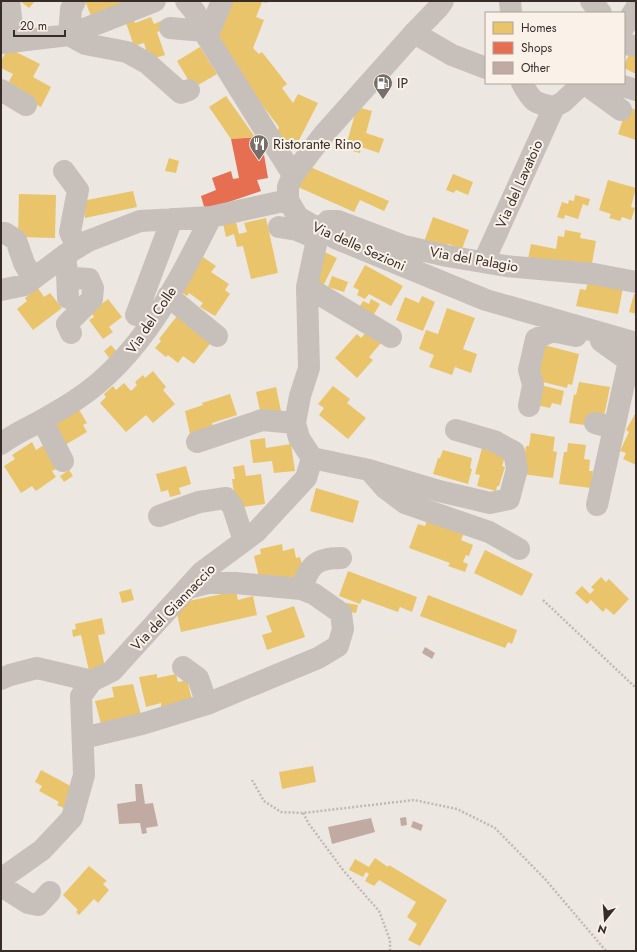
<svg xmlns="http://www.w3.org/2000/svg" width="637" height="952" viewBox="0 0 637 952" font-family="Jost,sans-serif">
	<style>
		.homes { fill: #e9c46a }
		.shops { fill: #e76f51 }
		.building { fill: #c1aaa2 }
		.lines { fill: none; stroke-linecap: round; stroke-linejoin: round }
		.path { stroke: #bfb8b3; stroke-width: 2.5; stroke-dasharray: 2 2; stroke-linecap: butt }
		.minor { stroke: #c7c0ba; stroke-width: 22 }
		.labels { text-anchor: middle; stroke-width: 4; stroke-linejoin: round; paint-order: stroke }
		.poi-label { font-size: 14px; fill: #372c28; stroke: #faf1e9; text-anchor: start }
		.street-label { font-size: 14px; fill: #372c28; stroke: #faf1e9 }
	</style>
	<rect width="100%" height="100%" fill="#ede7e1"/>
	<path class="homes" d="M 20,1 L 35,1 L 29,8 Z
		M 85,1 L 132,1 L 91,16 Z
		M 229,1 L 268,1 L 267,3 L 262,2 L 256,17 L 264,20 L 253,48 L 259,54 L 262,52 L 287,84 L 282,88 L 293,103 L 298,94 L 318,103 L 296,146 L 276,134 L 279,127 L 212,39 Z
		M 133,17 L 135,23 L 151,17 L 154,24 L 161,21 L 163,30 L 157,32 L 165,55 L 149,60 L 144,43 L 134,46 L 125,20 Z
		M 200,47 L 217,74 L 193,88 L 177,61 Z
		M 8,48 L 40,64 L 33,77 L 51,87 L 41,107 L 19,96 L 22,90 L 8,83 L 13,74 L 1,68 L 1,61 Z
		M 633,48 L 636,50 L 636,74 L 624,68 L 624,64 Z
		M 226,96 L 255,137 L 231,139 L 209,107 Z
		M 357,107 L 372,111 L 366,133 L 384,139 L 379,153 L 361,147 L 360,153 L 345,149 Z
		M 631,108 L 636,110 L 636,140 L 618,134 L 623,119 L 626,120 Z
		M 169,158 L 179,161 L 176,173 L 165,171 Z
		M 308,166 L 389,201 L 384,211 L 360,200 L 354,212 L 298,187 Z
		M 453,174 L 473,182 L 468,195 L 456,190 L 454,193 L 446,190 Z
		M 608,180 L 636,188 L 631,207 L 635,208 L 631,220 L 622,217 L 620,221 L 609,218 L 611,214 L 599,210 Z
		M 133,191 L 137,207 L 85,218 L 82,201 Z
		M 19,194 L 56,195 L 55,238 L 18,237 Z
		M 575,195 L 590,199 L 588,206 L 583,204 L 578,219 L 565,215 L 564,219 L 557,217 L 562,202 L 568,204 L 569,200 L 574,201 Z
		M 433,217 L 469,230 L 462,249 L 448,244 L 446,249 L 424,242 Z
		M 266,218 L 278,273 L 251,279 L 243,246 L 237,247 L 234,234 L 226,237 L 223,224 L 236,222 L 239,234 L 247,232 L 244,223 Z
		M 565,230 L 581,233 L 580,238 L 596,241 L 591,269 L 528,259 L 531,244 L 556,249 L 558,236 L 564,237 Z
		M 319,249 L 337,258 L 323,286 L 312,281 Z
		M 200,255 L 216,266 L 211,272 L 229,284 L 225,290 L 230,294 L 215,316 L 200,307 L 203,303 L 189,293 L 187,296 L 174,287 Z
		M 365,265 L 403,286 L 391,306 L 369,294 L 365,299 L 357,295 L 359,290 L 353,287 Z
		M 332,276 L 348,282 L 344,292 L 328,287 Z
		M 588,280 L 623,287 L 618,314 L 576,306 L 580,289 L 586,290 Z
		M 38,288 L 44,297 L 50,293 L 62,308 L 33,330 L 17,309 L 27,301 L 25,298 Z
		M 634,294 L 636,294 L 636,314 L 629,312 Z
		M 422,296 L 435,302 L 423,331 L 396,320 L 405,297 L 419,303 Z
		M 108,299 L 122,317 L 109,327 L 113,332 L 103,339 L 89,320 L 94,317 L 91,312 Z
		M 371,299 L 380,304 L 371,319 L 357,311 L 363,301 L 369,304 Z
		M 447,308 L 475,318 L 463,349 L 477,354 L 471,373 L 455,367 L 452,375 L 429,367 L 434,355 L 419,349 L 426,330 L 438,334 Z
		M 177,316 L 213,340 L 194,364 L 183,356 L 178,363 L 168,355 L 166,357 L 155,348 L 161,341 L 159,339 Z
		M 367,331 L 381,343 L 369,357 L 373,360 L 357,378 L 335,358 L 357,334 L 361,338 Z
		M 540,344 L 579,354 L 572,385 L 568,384 L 567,388 L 535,380 Z
		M 111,345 L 117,352 L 109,358 L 104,351 Z
		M 153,371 L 166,387 L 163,390 L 175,404 L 153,423 L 146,415 L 126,432 L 100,403 L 106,397 L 104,394 L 113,386 L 116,390 L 124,383 L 131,391 L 137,385 L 135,382 L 143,375 L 145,378 Z
		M 579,382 L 610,387 L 603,421 L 585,425 L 569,423 L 574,394 L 576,395 Z
		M 541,385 L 564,391 L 561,405 L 552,403 L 550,408 L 536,405 Z
		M 333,386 L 350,399 L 347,403 L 366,418 L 348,439 L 319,415 L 324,408 L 318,404 Z
		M 276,387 L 281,411 L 261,415 L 256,392 Z
		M 230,394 L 237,415 L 212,423 L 214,430 L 190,434 L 185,411 L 203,405 L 202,403 Z
		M 78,408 L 87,423 L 83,425 L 87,432 L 65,445 L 52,422 Z
		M 635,414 L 636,415 L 636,465 L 623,459 L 626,453 L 620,451 L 629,432 L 626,430 Z
		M 531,433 L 555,437 L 553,451 L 557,452 L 553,478 L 522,474 L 526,446 L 529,446 Z
		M 265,438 L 266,448 L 291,444 L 295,471 L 274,473 L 272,461 L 253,463 L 250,440 Z
		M 32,442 L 36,450 L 44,445 L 58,468 L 52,471 L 56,477 L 36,491 L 32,486 L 21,493 L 4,466 L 15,459 L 12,455 Z
		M 568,443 L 586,445 L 584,459 L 590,460 L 589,471 L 593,471 L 591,488 L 559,484 L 564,452 L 567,452 Z
		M 482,448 L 505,457 L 502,466 L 505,467 L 499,486 L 497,486 L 496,491 L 477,486 L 480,475 L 475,474 Z
		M 443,450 L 472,458 L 470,468 L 472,469 L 468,484 L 433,474 L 438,458 L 440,458 Z
		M 244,465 L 246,476 L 261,474 L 265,504 L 236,508 L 232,479 L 235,479 L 233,467 Z
		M 186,466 L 191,484 L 179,488 L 181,494 L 170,497 L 168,490 L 161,492 L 156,474 Z
		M 69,470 L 73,476 L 64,482 L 60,476 Z
		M 316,488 L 359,501 L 353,523 L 310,511 Z
		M 427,520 L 464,533 L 461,540 L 473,545 L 469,556 L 466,555 L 463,562 L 468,564 L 465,572 L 448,566 L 450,563 L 409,548 L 418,524 L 425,526 Z
		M 282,544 L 283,551 L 294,548 L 296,558 L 300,557 L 305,576 L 260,582 L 254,556 L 261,554 L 260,549 Z
		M 485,550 L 533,574 L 522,596 L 474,573 Z
		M 348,571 L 417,597 L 412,612 L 400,607 L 398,612 L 362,599 L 360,604 L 339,596 Z
		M 601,577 L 606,582 L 609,579 L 629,599 L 614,615 L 606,608 L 603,612 L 591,600 L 587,604 L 575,593 L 582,586 L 590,594 L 594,590 L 591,587 Z
		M 131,589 L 134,600 L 122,603 L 119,592 Z
		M 236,591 L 238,600 L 253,596 L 257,615 L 181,632 L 176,609 L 185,607 L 184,602 Z
		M 428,595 L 517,630 L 512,644 L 508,642 L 505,648 L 420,616 Z
		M 347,603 L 358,605 L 356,613 L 345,611 Z
		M 294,606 L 305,637 L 267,650 L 262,635 L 272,632 L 266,616 Z
		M 102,618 L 105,634 L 98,635 L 105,667 L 89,671 L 81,635 L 73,637 L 72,630 L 76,629 L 75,624 Z
		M 157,674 L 157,678 L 176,674 L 178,682 L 187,680 L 192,700 L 161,707 L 161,703 L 146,707 L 139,677 Z
		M 133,684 L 142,719 L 102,728 L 95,701 L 114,697 L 112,687 Z
		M 313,766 L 316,782 L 282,789 L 279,772 Z
		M 41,770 L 78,790 L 68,810 L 57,805 L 59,802 L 39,791 L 42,786 L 35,782 Z
		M 375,858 L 388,867 L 389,865 L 447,900 L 420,946 L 408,940 L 417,924 L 407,917 L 416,902 L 379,880 L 374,886 L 365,881 L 369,874 L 366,872 L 363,877 L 349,870 L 355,859 L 369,867 Z
		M 89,866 L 107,881 L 103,884 L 109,890 L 98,903 L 94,899 L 79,915 L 76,912 L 78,910 L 63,895 Z"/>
	<path class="shops" d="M 261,137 L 268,178 L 257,180 L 261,191 L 205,210 L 201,196 L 216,190 L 212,178 L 231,171 L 233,179 L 239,178 L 231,139 Z"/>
	<path class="building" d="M 425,647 L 435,653 L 432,659 L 422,653 Z
		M 135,784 L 142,784 L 145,804 L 153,803 L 158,826 L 146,828 L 147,833 L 142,834 L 140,823 L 119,824 L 117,804 L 136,801 Z
		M 406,817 L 407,825 L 401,826 L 400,818 Z
		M 371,818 L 375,832 L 332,844 L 328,827 Z
		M 413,821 L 423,825 L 421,831 L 411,827 Z"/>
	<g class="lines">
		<path class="path" d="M 543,600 L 636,688
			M 252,780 L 264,801 L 281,812 L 303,813 L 414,800 L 457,809 L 495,828 L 545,879 L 606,951
			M 303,813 L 309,824 L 343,870 L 379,911 L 390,940 L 390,951"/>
		<path class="minor" d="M 9,1 L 14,42
			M 75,1 L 71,9 L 69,35 L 85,44 L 127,52 L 147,63 L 181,93 L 189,90
			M 186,1 L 195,12 L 207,37
			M 222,1 L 207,37 L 293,175
			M 443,1 L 438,8 L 414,33 L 324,134 L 293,175 L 288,187 L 288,200 L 298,217 L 335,238 L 486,300 L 636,343
			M 510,1 L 511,13
			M 591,1 L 601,13
			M 624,27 L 636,8
			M 170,28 L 204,31
			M 414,33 L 452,55 L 486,68
			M 1,43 L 69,35 L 155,1
			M 624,44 L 636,46
			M 522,83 C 532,102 534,103 554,107 L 563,102 L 583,83
			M 584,83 L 621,110
			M 613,83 L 636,90
			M 1,90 L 26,105
			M 64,171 L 78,190 L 70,232 L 77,247
			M 279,227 L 297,230 L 316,238
			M 1,233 L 5,233 L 16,240 L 24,263 L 33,279
			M 65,255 L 67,273 L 74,278 L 89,279 L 93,288 L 92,299 L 67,324 L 71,333
			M 484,261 L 554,107
			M 67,273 L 68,298
			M 307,287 L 391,337
			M 1,290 L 25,285 L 65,255 L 88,241 L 140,221 L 211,217
			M 168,296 L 217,336
			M 136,315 L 172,219
			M 529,406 L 533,385 L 529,370 L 536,339 L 552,331 L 576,336
			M 42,420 L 63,461
			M 595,423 L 614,428
			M 197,442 L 262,420 L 295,423
			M 1,444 C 11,436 24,430 35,424 C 49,416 64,408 77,399 C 141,357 178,283 211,217 L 288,200
			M 312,458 L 369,470 L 439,491 L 490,503 L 509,499 L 517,469 L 514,452 L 494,441 L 456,430
			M 372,473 L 385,488 L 405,503 L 489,532 L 519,549
			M 597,505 L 629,361 L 601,341 L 599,334
			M 159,516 L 199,502 L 226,498 L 233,507 L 244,541
			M 301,589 C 310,566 314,558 341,558
			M 183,667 L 198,678 L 207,704
			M 1,679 L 10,675 L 37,668 L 92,681
			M 83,738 L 142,724 L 207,704 L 318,658 L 338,646 L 343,629 L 341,613 L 314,594 L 301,589 L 235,583 L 208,583 L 188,588
			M 1,879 L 42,850 L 72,818 L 84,775 L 81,696 L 92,681 L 112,671 L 202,572 L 256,532 L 306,478 L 312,458 L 299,438 L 295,423 L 300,396 L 309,368 L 307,287 L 319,230 L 328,221 L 338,221 L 404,246 L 447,256 L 506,266 L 594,274 L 636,282
			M 1,886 L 28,903 L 38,905 L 50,892"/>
	</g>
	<defs>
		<g id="fuel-pin" transform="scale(1)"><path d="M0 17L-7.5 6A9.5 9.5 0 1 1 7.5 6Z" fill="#776d69" stroke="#faf1e9"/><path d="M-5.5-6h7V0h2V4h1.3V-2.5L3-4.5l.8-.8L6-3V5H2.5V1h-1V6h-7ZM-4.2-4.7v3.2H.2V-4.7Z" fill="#fff"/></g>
		<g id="restaurant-pin" transform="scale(1)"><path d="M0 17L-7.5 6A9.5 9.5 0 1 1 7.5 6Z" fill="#776d69" stroke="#faf1e9"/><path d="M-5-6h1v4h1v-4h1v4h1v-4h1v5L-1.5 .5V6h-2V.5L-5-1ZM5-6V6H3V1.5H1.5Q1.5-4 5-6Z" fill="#fff"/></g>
	</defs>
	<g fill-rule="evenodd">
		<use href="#fuel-pin" x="383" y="83"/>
		<use href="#restaurant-pin" x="259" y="144"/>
	</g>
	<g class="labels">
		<g class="poi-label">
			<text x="397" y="88">IP</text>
			<text x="273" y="149">Ristorante Rino</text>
		</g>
		<g class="street-label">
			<text transform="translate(519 184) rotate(-66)" y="5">Via del Lavatoio</text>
			<text transform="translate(359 246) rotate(24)" y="5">Via delle Sezioni</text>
			<text transform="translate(474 259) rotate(10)" y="5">Via del Palagio</text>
			<text transform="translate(151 320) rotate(-56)" y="5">Via del Colle</text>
			<text transform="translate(173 607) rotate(-46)" y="5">Via del Giannaccio</text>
		</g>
	</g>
	<rect width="637" height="952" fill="none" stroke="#372c28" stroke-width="4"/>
	<rect x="485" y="12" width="140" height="72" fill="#faf1e9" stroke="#aca29c"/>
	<rect x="493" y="22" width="20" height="12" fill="#e9c46a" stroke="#aca29c"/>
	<text x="521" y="32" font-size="12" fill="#372c28">Homes</text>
	<rect x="493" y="42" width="20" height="12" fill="#e76f51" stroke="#aca29c"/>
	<text x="521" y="52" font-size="12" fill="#372c28">Shops</text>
	<rect x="493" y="62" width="20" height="12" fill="#c1aaa2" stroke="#aca29c"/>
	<text x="521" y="72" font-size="12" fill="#372c28">Other</text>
	<g transform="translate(605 920) rotate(197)" stroke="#faf1e9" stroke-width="3" paint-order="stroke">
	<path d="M0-3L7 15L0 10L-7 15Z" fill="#372c28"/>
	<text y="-6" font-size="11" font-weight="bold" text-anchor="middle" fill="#372c28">N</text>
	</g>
	<path d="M14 30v6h51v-6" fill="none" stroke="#372c28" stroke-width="2"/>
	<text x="20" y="30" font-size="12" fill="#372c28" stroke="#faf1e9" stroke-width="3" paint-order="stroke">20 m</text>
</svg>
